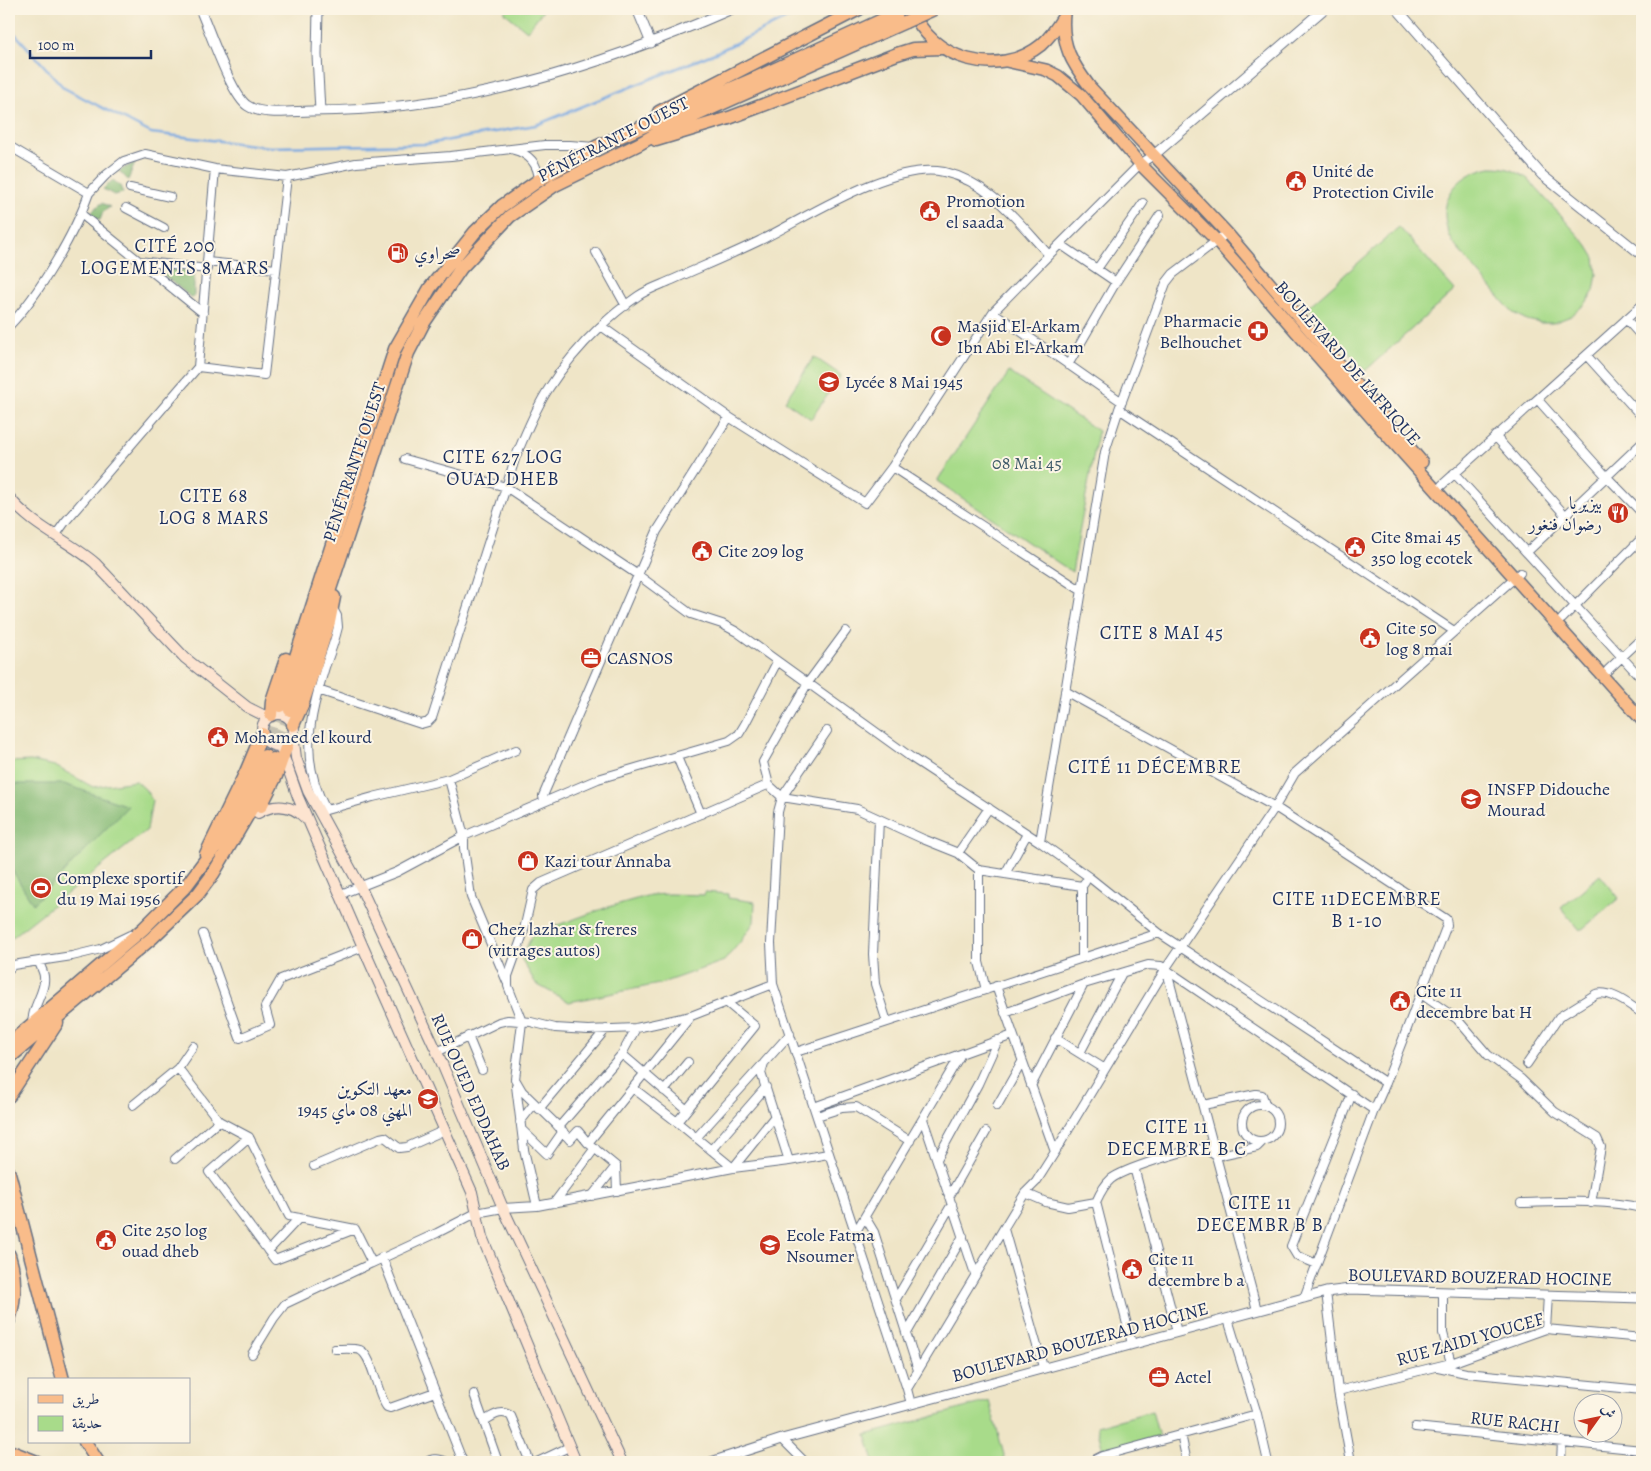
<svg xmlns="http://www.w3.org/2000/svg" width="1651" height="1471" viewBox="0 0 1651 1471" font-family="Alegreya,Amiri,serif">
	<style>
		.green { fill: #a8db8a; stroke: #628574 }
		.forest { fill: #86bb76; stroke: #50756a }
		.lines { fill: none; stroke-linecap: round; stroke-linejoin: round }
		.stream { stroke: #77a8e2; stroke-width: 2.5 }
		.trunk-tunnel { stroke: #c5c1b2; stroke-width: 12; stroke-dasharray: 12 6; stroke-linecap: butt }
		.minor-casing { stroke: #656f83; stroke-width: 10 }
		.tertiary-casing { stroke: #656f83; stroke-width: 11 }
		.secondary-casing { stroke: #656f83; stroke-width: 12 }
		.primary-casing { stroke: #656f83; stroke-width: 14 }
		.trunk-casing { stroke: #656f83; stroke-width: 15 }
		.minor { stroke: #fff; stroke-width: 8 }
		.tertiary { stroke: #fff; stroke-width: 9 }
		.secondary { stroke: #fde4d0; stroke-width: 10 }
		.primary { stroke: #f9bc8a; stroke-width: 11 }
		.trunk { stroke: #f9bc8a; stroke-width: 12 }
		.trunk-bridge-casing { stroke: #656f83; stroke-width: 15; stroke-linecap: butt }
		.trunk-bridge { stroke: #f9bc8a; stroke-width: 12 }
		.labels { text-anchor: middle; stroke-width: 4; stroke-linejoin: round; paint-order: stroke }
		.street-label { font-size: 18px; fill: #1b2f5e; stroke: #fcf5e5 }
		.poi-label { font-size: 18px; fill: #1b2f5e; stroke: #fcf5e5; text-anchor: start }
		.park-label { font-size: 18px; fill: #3e5a69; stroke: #fcf5e5 }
		.neighbourhood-label { font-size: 19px; letter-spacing: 1px; fill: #1b2f5e; stroke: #fcf5e5 }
	</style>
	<rect width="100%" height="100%" fill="#fcf5e5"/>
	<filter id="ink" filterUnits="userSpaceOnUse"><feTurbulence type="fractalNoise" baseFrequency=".02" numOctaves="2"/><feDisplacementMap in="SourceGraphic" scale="10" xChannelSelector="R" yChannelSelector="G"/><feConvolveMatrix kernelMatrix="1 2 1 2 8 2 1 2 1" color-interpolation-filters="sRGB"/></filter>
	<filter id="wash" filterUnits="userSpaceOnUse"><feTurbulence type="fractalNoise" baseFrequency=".0096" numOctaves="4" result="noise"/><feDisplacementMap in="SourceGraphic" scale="20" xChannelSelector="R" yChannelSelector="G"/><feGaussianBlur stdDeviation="1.12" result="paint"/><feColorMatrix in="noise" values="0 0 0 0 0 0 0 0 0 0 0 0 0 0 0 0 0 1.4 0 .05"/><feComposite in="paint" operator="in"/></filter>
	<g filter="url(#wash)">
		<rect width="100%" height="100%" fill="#efe5c7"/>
		<path class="green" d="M 507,9 L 544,9 L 527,31 L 504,12 Z
			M 1491,167 C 1507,167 1514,170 1528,179 L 1587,245 L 1595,258 L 1597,274 L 1594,291 L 1586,303 L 1571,316 L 1553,323 L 1540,323 L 1527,320 L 1513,313 L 1456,247 C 1432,211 1449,175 1491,167 Z
			M 1399,227 L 1455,290 L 1365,371 L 1308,307 Z
			M 814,357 L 841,375 L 811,419 L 785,401 Z
			M 1009,372 L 1098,431 L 1072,572 L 937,481 Z
			M 31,761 L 55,766 L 93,787 L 136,781 L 145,789 L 152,800 L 147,830 L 9,940 L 9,762 Z
			M 1600,875 L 1619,898 L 1580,931 L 1561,908 Z
			M 705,892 L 728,894 L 728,898 L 755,902 L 754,922 L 741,941 L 724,961 L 659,984 L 569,1002 L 536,984 L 521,958 L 533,934 L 605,908 L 650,895 L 669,894 L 704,895 Z
			M 989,1401 L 1006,1462 L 874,1462 L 866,1435 Z
			M 1152,1411 L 1159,1437 L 1103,1451 L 1097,1426 Z"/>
		<path class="forest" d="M 135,163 L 128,180 L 119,171 Z
			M 113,180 L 120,186 L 123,193 L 114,195 L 103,189 Z
			M 102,203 L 110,207 L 103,212 L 100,220 L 92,216 L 93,210 Z
			M 155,268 L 194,271 L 194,297 L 192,298 Z
			M 9,784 L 64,784 L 128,806 L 33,904 L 9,865 Z"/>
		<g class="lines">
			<path class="stream" d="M 9,27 L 64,88 L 151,133 L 270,147 L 427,144 L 536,125 L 715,53 L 807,9"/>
		</g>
	</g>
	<g filter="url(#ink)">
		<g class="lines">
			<path class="trunk-tunnel" d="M 265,756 L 280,706
				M 273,759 L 290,710"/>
			<g class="minor-casing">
				<path id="minor" d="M 9,146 L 89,193 C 75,233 39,295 9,326
					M 514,150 C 529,154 538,164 539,180
					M 130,188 L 170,197
					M 89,193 L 106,175 L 124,161 L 145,154 L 215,169 L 287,177 L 356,163 L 451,156 L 545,145 L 570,145 L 594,147
					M 126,208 L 164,228
					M 81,214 L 203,313
					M 1060,244 L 1116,282
					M 596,252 L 626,306
					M 139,261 L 207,269
					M 207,262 L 276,269
					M 1097,269 L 1143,203
					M 993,312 L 1122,402
					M 1626,319 L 1642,337
					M 601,326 L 729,417 L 865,503 L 892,467 L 993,312 L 1049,255 L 1140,164 L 1154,155
					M 1587,356 L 1642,417
					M 1068,365 L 1116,282 L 1160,215
					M 198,367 L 264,375 L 287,177
					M 1538,400 L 1606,476 L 1642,513
					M 1119,409 L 1454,631
					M 1495,436 L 1565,515
					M 405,459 L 506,487 L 638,575 L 691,614 L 722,624 L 737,632 L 912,758 L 1040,842 L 1089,877 L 1159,933 L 1386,1083
					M 892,467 L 1082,591
					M 1454,473 L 1642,679
					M 1442,485 L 1642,305
					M 55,536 L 65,522 L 198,367 L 215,169
					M 1527,552 L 1642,443
					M 1562,619 L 1642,538
					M 1608,670 L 1642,638
					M 318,690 L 421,724 L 428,722 L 432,718 L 516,456 C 526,433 535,409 549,388 C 563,366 581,345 600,327 C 611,316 625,305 638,296 C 648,289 661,285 672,280 C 701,267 730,255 759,241 C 806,218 891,161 944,172 C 990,182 1018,222 1049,255
					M 1065,691 L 1275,807 L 1446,919 L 1447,925 L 1386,1083 L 1374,1110 L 1304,1298
					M 827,731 L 782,797 L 778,812 L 771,943 L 773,984 L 907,1389
					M 677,757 L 701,814
					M 449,779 L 516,750
					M 769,785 L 763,762 L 807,684 L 846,631
					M 544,802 L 543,796 L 657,531 L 729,417
					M 326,810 C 299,759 309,720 325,667 C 330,654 335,640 338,627 L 337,616 L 332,607
					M 319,812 L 373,797 L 449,779 L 464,836 L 464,848 L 471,897 L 507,982
					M 879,819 L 873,954 L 875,984 L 887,1022
					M 1040,842 L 1105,452 L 1119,409 L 1166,283 L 1173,274 L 1227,233
					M 958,853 L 989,808
					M 979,870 L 979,962 L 986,990
					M 1005,874 L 1027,834
					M 341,894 L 397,872 L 464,836 L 598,779 L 729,741 L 739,734 L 745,724 L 777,662
					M 203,934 L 240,1038 L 270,1025 L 265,1007 L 281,979 L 363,947
					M 1082,957 L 1082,886 L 1085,882
					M 1166,968 L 1257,1310
					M 9,969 L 13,965 L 72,956 L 101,949 L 130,935
					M 996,986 L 1055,1152
					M 1421,994 L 1457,1019 L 1488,1055 L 1521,1079 L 1555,1112 L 1597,1138 L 1601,1147 L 1591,1203
					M 726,1002 L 755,1026 L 677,1122 L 733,1168 L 775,1116
					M 1005,1013 L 1084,984 L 1148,965 L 1161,966 L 1374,1110
					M 32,1023 C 32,1006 46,991 44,977 C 44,972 40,966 39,962
					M 636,1028 L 622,1054 L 687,1110
					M 468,1036 L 482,1070
					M 1055,1038 L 1105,1069
					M 437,1052 L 499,1022 L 508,1020 L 531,1022 L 555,1028 L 588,1030 L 636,1028 L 691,1016 L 773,984
					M 796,1052 L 1159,933
					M 1080,1053 L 1122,973
					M 1527,1064 L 1559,1017 L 1596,994 C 1612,990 1629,1005 1642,1013
					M 178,1068 L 219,1121 L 249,1137 L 289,1216 L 355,1229 L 372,1263 L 437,1233 L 476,1213 L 503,1208 L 537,1206 L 733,1168 L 789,1161 L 828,1154
					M 516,1086 L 524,1150 L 537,1206
					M 1031,1086 L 1084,984
					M 633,1088 L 677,1122
					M 664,1091 L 688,1062
					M 133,1105 L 178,1068 L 193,1046
					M 1203,1105 L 1256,1094 L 1262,1095 L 1266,1106
					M1242 1123a18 18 0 1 1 36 0a18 18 0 1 1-36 0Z
					M 997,1106 L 1022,1062
					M 814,1107 L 1013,1035
					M 539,1109 L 606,1029
					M 817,1116 L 842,1108 L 856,1107 L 910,1141
					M 923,1119 L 975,1274
					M 520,1122 L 534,1104
					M 559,1127 L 622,1054
					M 522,1130 L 547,1154 L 563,1131
					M 249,1137 L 209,1172 L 275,1260 L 355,1229
					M 696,1138 L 762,1065
					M 588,1143 L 578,1131 L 570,1140 L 556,1124 L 522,1091 L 515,1079 L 522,1022 L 508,986 L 508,976 L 523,934 L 533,890 L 541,883 L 765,786 L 769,785 L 782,797 L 857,809 L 923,839 L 958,853 L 979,870 L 1082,886
					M 711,1150 L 766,1087
					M 175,1159 L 219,1121
					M 937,1159 L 978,1084 L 998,1040
					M 789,1161 L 761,1073 L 764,1063 L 790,1034
					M 314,1166 L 380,1138 L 385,1137 L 399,1148 L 407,1147 L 445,1130
					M 1136,1168 L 1135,1171 L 1177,1332
					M 617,1191 L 616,1166 L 588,1143 L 691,1016
					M 1025,1193 L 1046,1202 L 1068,1207 L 1096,1202 C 1100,1193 1104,1185 1111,1179 C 1124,1169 1186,1149 1202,1149 C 1208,1150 1211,1152 1216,1156 L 1257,1147 L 1263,1141
					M 592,1196 L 616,1166
					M 949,1197 L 986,1132
					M 1096,1202 L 1132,1344
					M 554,1203 L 595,1148
					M 1521,1203 C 1561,1202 1604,1199 1642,1208
					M 865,1217 L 874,1232 L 918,1370
					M 1004,1229 L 1043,1367
					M 855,1233 L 961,1054
					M 268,1251 L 299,1218
					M 382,1257 L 463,1462
					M 1317,1264 L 1297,1256 L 1291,1246 L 1352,1094
					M 1326,1292 L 1338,1391 L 1351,1462
					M 1443,1292 L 1443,1333 L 1451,1363
					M 896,1299 L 952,1204
					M 1228,1319 L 1257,1414 L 1268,1462
					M 1546,1329 L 1548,1295
					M 907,1333 L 963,1236
					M 335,1349 C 343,1349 353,1348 360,1350 C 373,1356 377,1395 387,1407 L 390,1408 L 435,1392
					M 252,1354 L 274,1318 L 285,1304 L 372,1263
					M 1438,1367 L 1466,1373 L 1642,1390
					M 1338,1391 L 1451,1363 L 1546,1329 L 1642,1338
					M 474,1394 L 498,1462
					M 911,1404 L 907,1389 L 1025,1193 L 1036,1182 L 1055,1152 L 1166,968 L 1275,807 L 1295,773 L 1520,573
					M 484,1421 C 493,1416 501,1409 511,1416 L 530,1462
					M 1415,1427 L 1642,1450
					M 1181,1434 L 1187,1462
					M 782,1439 L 805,1462
					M 427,1462 C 433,1457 441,1460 447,1462
					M 537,1462 L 569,1447
					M 1090,1462 L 1102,1456 L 1257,1414
					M 1561,1462 L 1562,1441"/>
			</g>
			<g class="tertiary-casing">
				<path id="tertiary" d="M 200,9 C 209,29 232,97 248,106 C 263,116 294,111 311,111 C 460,111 597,68 732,9
					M 318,9 L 317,55 L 320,111
					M 637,9 L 651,43
					M 1397,9 L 1542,175 L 1642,255
					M 1154,155 L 1324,9
					M 711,1462 L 782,1439 L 1326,1292 L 1350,1289 L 1642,1298"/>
			</g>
			<g class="secondary-casing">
				<path id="secondary" d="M 9,497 C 31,526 68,540 95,563 L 185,658 L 247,707 L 267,717
					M262 730a16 16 0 1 1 32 0a16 16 0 1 1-32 0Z
					M 293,734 L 296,758 L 308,791 L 360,886 L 437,1052 L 503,1208 L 622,1462
					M 280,746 L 298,797 L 363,947 L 472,1192 L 482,1237 L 576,1462
					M 258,813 C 275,803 292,804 306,819"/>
			</g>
			<g class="primary-casing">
				<path id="primary" d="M 912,9 C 930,60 999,79 1041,45 C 1050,37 1057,27 1063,17
					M 1064,14 C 1061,46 1072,63 1090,87 L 1227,233 L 1422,462
					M 1006,61 L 1046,70 L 1058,76 L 1081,95 L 1140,164 L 1216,240 L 1375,422 L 1642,720"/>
			</g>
			<g class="trunk-casing">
				<path id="trunk" d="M 659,112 L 859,9
					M 656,140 L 729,118 L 897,54 L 913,49 L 942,48
					M 280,706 L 395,349 L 430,288 L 475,232 L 502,206 L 539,180 L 596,147 L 758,77 L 906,9
					M 290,710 L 408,353 L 423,324 L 461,268 L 510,216 L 555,185 L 639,144 L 665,129 L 905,22
					M 271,715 L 272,701 L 286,659
					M 293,725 L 303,703 L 329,622 L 334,597
					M 261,806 L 276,776 L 288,742
					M 206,854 L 246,772 L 262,734
					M 9,1044 L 143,929 L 186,886 L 233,823 L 265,756
					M 9,1058 L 152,938 L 198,894 L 213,874 L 253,806 L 273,759
					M 9,1096 L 57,1023
					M 9,1173 L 63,1380
					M 9,1255 C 16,1277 16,1298 9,1320
					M 85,1442 L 98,1462
					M 9,1451 L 37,1462"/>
			</g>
			<use href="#minor" class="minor"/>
			<use href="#tertiary" class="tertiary"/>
			<use href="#secondary" class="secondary"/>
			<use href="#primary" class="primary"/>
			<use href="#trunk" class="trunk"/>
			<g class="trunk-bridge-casing">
				<path id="trunk-bridge" d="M 905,22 L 934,9"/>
			</g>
			<use href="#trunk-bridge" class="trunk-bridge"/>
		</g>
	</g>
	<defs>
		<g id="civic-disc" transform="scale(1.125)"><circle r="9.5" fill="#c8321e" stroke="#fcf5e5"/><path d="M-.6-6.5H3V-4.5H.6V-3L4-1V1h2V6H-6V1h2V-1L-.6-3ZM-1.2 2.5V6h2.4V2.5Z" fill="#fff"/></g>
		<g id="fuel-disc" transform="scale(1.125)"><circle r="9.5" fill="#c8321e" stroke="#fcf5e5"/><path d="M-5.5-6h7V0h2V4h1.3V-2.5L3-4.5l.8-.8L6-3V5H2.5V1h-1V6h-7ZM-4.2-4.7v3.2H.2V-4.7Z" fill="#fff"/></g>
		<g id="pharmacy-disc" transform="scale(1.125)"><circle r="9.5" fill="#c8321e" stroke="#fcf5e5"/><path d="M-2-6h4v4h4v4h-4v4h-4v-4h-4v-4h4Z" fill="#fff"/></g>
		<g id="mosque-disc" transform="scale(1.125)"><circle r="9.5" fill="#c8321e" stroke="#fcf5e5"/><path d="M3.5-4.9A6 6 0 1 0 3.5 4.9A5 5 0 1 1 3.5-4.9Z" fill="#fff"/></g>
		<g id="school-disc" transform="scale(1.125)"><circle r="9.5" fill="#c8321e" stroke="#fcf5e5"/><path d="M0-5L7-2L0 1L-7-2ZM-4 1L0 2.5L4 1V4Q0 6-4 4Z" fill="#fff"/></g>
		<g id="restaurant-disc" transform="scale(1.125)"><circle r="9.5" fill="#c8321e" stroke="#fcf5e5"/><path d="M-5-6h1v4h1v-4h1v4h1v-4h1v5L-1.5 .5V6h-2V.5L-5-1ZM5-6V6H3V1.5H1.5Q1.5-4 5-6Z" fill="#fff"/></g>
		<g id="office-disc" transform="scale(1.125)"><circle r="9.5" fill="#c8321e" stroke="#fcf5e5"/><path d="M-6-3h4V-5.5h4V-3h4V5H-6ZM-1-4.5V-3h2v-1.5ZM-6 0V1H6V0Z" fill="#fff"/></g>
		<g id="university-disc" transform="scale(1.125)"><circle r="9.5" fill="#c8321e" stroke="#fcf5e5"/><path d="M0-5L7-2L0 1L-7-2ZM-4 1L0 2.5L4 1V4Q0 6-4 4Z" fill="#fff"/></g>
		<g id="shop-disc" transform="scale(1.125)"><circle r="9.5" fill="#c8321e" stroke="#fcf5e5"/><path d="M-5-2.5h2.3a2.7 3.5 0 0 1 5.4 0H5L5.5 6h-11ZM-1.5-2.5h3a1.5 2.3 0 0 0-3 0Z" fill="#fff"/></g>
		<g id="stadium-disc" transform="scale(1.125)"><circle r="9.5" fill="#c8321e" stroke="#fcf5e5"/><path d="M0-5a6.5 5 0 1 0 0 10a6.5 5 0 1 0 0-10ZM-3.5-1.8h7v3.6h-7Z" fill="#fff"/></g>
	</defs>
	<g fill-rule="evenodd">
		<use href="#civic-disc" x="1296" y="181"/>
		<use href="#civic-disc" x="930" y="211"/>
		<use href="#fuel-disc" x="398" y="253"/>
		<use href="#pharmacy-disc" x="1258" y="331"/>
		<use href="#mosque-disc" x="941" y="336"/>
		<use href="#school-disc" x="829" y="382"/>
		<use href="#restaurant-disc" x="1618" y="513"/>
		<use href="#civic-disc" x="1355" y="547"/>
		<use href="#civic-disc" x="702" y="551"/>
		<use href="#civic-disc" x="1370" y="638"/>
		<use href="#office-disc" x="591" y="658"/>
		<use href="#civic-disc" x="218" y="737"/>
		<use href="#university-disc" x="1471" y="799"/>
		<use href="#shop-disc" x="528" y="861"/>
		<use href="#stadium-disc" x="41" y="888"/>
		<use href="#shop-disc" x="472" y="939"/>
		<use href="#civic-disc" x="1400" y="1001"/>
		<use href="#school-disc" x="428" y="1099"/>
		<use href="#civic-disc" x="106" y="1240"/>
		<use href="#school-disc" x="770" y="1245"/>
		<use href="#civic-disc" x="1132" y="1269"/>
		<use href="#office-disc" x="1159" y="1377"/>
	</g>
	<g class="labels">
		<g class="street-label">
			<text transform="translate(613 139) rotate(-27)" y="6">PÉNÉTRANTE OUEST</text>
			<text transform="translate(1348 363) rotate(49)" y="6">BOULEVARD DE L'AFRIQUE</text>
			<text transform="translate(354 462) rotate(-72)" y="6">PÉNÉTRANTE OUEST</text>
			<text transform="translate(471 1092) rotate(66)" y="6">RUE OUED EDDAHAB</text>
			<text transform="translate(1480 1277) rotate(1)" y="6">BOULEVARD BOUZERAD HOCINE</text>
			<text transform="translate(1470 1339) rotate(-16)" y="6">RUE ZAIDI YOUCEF</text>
			<text transform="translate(1080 1342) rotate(-15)" y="6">BOULEVARD BOUZERAD HOCINE</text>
			<text transform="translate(1515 1422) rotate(6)" y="6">RUE RACHI</text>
		</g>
		<g class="poi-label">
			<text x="1312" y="177">Unité de<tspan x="1312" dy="21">Protection Civile</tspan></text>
			<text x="946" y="207">Promotion<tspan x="946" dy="21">el saada</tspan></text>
			<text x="414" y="259">صحراوي</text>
			<text x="1242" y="327" text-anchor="end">Pharmacie<tspan x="1242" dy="21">Belhouchet</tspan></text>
			<text x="957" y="332">Masjid El-Arkam<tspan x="957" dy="21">Ibn Abi El-Arkam</tspan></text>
			<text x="845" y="388">Lycée 8 Mai 1945</text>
			<text x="1602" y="509" text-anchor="end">بيزيريا<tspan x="1602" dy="21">رضوان فنغور</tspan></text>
			<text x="1371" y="543">Cite 8mai 45<tspan x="1371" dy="21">350 log ecotek</tspan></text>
			<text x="718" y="557">Cite 209 log</text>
			<text x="1386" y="634">Cite 50<tspan x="1386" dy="21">log 8 mai</tspan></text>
			<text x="607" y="664">CASNOS</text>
			<text x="234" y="743">Mohamed el kourd</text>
			<text x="1487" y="795">INSFP Didouche<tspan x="1487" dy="21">Mourad</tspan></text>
			<text x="544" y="867">Kazi tour Annaba</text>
			<text x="57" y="884">Complexe sportif<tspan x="57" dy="21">du 19 Mai 1956</tspan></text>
			<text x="488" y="935">Chez lazhar &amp; freres<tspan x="488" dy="21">(vitrages autos)</tspan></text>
			<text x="1416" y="997">Cite 11<tspan x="1416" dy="21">decembre bat H</tspan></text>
			<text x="412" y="1095" text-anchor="end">معهد التكوين<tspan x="412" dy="21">المهني 08 ماي 1945</tspan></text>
			<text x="122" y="1236">Cite 250 log<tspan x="122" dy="21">ouad dheb</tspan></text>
			<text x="786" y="1241">Ecole Fatma<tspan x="786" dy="21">Nsoumer</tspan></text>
			<text x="1148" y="1265">Cite 11<tspan x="1148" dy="21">decembre b a</tspan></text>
			<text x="1175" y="1383">Actel</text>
		</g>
		<g class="park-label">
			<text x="1027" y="469">08 Mai 45</text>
		</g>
		<g class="neighbourhood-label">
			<text x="175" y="252">CITÉ 200<tspan x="175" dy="22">LOGEMENTS 8 MARS</tspan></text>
			<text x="503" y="463">CITE 627 LOG<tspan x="503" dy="22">OUAD DHEB</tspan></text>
			<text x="214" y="502">CITE 68<tspan x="214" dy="22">LOG 8 MARS</tspan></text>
			<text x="1162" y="639">CITE 8 MAI 45</text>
			<text x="1155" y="773">CITÉ 11 DÉCEMBRE</text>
			<text x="1357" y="905">CITE 11DECEMBRE<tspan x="1357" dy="22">B 1-10</tspan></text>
			<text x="1177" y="1133">CITE 11<tspan x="1177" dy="22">DECEMBRE B C</tspan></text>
			<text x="1260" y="1209">CITE 11<tspan x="1260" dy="22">DECEMBR B B</tspan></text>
		</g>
	</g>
	<rect width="1651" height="1471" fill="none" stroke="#fcf5e5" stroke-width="30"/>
	<rect x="28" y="1378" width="162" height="65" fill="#fcf5e5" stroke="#a2a6af"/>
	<rect x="38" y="1395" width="25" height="8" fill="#f9bc8a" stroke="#a2a6af"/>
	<text x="72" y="1404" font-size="15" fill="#1b2f5e">طريق</text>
	<rect x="38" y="1416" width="25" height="15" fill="#a8db8a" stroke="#a2a6af"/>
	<text x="72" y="1428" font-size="15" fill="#1b2f5e">حديقة</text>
	<g transform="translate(1598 1418) rotate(57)"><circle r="24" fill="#fcf5e5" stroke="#a2a6af"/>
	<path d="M0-4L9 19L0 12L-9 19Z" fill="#c8321e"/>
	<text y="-8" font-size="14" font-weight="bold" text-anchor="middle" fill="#1b2f5e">ش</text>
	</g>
	<path d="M30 50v8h121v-8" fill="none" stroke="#1b2f5e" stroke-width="2.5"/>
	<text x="38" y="50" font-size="15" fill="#1b2f5e" stroke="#fcf5e5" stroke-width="4" paint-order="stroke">100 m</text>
</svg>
